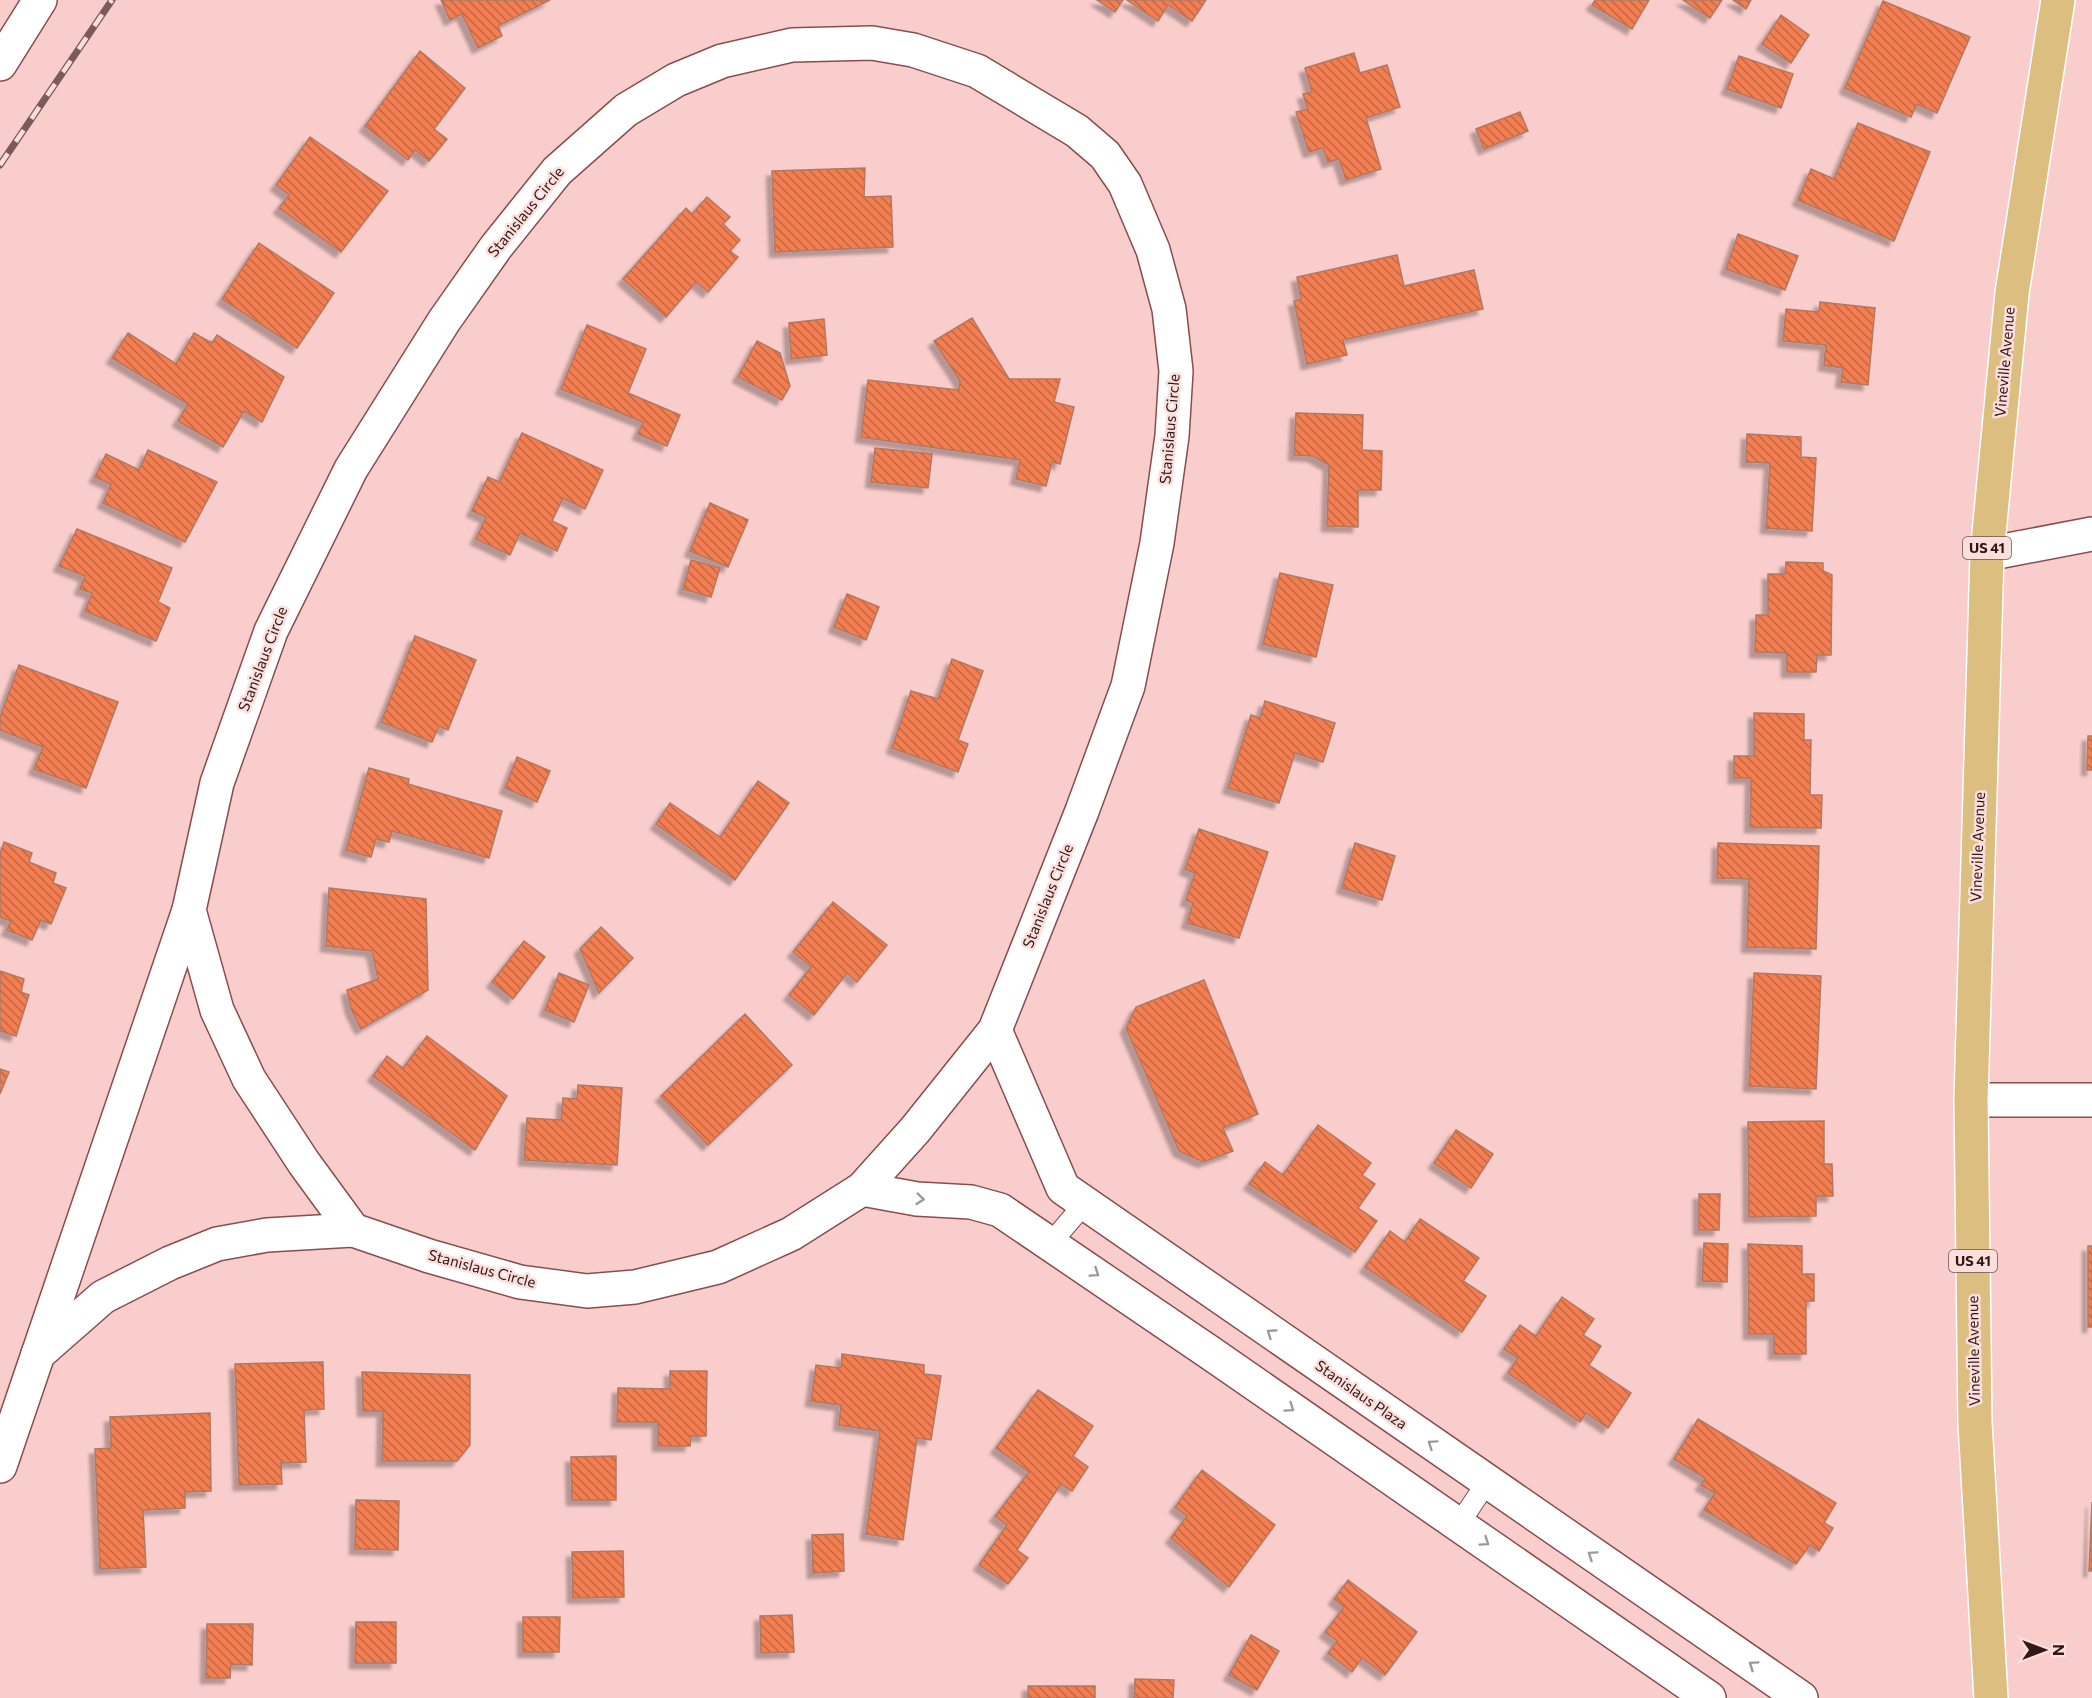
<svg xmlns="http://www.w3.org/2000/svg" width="2092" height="1698" font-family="Commissioner,sans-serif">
  <defs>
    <pattern id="building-back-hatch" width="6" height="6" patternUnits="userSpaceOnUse" patternTransform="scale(1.5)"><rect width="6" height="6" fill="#f37e51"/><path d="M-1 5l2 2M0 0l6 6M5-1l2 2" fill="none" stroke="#c56642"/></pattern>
    <filter id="shadow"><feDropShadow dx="-5.5" dy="5.5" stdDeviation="1.5" flood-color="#0004"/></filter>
  </defs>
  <rect width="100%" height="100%" fill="#f8cdcb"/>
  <g fill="url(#building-back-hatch)" stroke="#b37862" stroke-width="1.5" filter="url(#shadow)">
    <polygon points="441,0 550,0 498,26 502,36 478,48 462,14 450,20"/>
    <polygon points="1097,0 1123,0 1115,12"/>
    <polygon points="1127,0 1206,0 1192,21 1168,5 1158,21"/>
    <polygon points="1595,0 1649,0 1632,29 1592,5"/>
    <polygon points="1683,0 1722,0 1710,18"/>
    <polygon points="1733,0 1751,0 1746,9"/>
    <polygon points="1883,1 1970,37 1937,113 1917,104 1911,117 1845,88"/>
    <polygon points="1781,15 1809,35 1791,63 1762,44"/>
    <polygon points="420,51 465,88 434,129 447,139 429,161 415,150 408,160 365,126"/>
    <polygon points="1354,53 1360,73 1387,65 1400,107 1366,118 1381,169 1346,180 1339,159 1328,162 1323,148 1309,152 1296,112 1308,109 1303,94 1312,92 1305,68"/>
    <polygon points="1739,56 1793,74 1781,108 1727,89"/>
    <polygon points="1520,112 1528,131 1484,149 1476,129"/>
    <polygon points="1858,123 1930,152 1894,241 1798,200 1811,169 1834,179"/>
    <polygon points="310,137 388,191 341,252 279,208 289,195 276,185"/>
    <polygon points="865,168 864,197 891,196 893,247 775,252 772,171"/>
    <polygon points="707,197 730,217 723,224 740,240 730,251 738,257 708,292 696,282 666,317 623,279 686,208 692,214"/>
    <polygon points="1738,234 1798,256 1785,290 1726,269"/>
    <polygon points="259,243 334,293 297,348 222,299"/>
    <polygon points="1397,255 1404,286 1474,270 1483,309 1343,340 1347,355 1307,364 1294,301 1301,299 1297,277"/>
    <polygon points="1820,302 1875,308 1868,385 1841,382 1843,368 1824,365 1826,345 1783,341 1786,309 1819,312"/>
    <polygon points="972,318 1009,379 1060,379 1054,402 1074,407 1060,464 1052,462 1046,486 1016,479 1020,460 861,437 868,380 959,390 960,381 934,341"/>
    <polygon points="824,319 827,355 791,359 789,323"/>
    <polygon points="587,325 646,349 628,393 680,415 667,446 638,434 643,422 561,389"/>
    <polygon points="128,333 176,364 194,333 212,343 217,335 284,377 262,422 244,411 223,447 178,421 188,404 112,358"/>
    <polygon points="757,341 780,353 790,386 782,400 738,377"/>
    <polygon points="1296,413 1363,415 1362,450 1382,451 1381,490 1358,490 1358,527 1327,526 1329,465 1313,456 1294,455"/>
    <polygon points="522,433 603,470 585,509 563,498 552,521 567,528 557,551 520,533 510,555 476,539 486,517 472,511 488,477 499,482"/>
    <polygon points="1747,434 1801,437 1801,457 1816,458 1812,531 1766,528 1770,463 1746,462"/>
    <polygon points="875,448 932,454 928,488 871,482"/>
    <polygon points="148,450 217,482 185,542 103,503 111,484 95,477 106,454 139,470"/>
    <polygon points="710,503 748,520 728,567 690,551"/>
    <polygon points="77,529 172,568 158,602 170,608 156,641 85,611 92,593 80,589 85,576 59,566"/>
    <polygon points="691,560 720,568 711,597 683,589"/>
    <polygon points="1786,562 1823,563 1823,571 1832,575 1831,655 1817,655 1816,672 1787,672 1787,653 1755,652 1756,615 1768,615 1768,574 1785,574"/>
    <polygon points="1280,573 1333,585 1316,657 1263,644"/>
    <polygon points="847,594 879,607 866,640 834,627"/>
    <polygon points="415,636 476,660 448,730 439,726 432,742 381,722"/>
    <polygon points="952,659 983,671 958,740 968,744 958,772 892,748 911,691 938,699"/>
    <polygon points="19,665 118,702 86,788 34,769 43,747 0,730 0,717"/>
    <polygon points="1265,701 1335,723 1323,762 1295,753 1279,803 1228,788 1251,715 1260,718"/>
    <polygon points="1754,713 1804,714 1804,740 1811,740 1810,795 1822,795 1821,828 1750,827 1751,778 1734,778 1734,756 1754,756"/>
    <polygon points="2088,736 2092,736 2092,770 2087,770"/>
    <polygon points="517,757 550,771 537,802 505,788"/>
    <polygon points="369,768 409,779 408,784 502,811 489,858 392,831 389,842 376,839 371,857 346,850"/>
    <polygon points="758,781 789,803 735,880 656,824 670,803 720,837"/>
    <polygon points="1199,829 1268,852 1239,938 1187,923 1193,903 1186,900 1195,873 1185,869"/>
    <polygon points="4,842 32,853 29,862 56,873 53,883 66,888 51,924 41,920 32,940 7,930 11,921 0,917 0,854"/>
    <polygon points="1355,843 1395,856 1382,900 1342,888"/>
    <polygon points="1718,843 1819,846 1816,949 1747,947 1749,879 1717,878"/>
    <polygon points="329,888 426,899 428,990 361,1029 351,1009 347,990 378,979 372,951 326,946"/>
    <polygon points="833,902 887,945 857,982 847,973 814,1015 789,995 811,967 793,952"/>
    <polygon points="601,927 633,958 599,993 580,949"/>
    <polygon points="524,941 545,957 513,999 492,982"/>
    <polygon points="0,971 24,979 21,992 29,995 16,1036 0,1031"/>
    <polygon points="559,973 589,985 574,1022 545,1010"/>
    <polygon points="1754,973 1821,976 1816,1089 1749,1086"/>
    <polygon points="1204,980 1258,1114 1223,1128 1233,1151 1203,1162 1179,1151 1126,1028 1136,1007"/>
    <polygon points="745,1014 792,1065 708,1145 661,1096"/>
    <polygon points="427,1036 507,1096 475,1150 373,1076 387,1056 403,1068"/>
    <polygon points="0,1069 9,1072 0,1094"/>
    <polygon points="578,1085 622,1088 617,1165 524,1160 527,1118 561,1120 563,1098 577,1099"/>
    <polygon points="1824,1121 1824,1164 1832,1164 1833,1196 1816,1196 1816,1216 1749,1217 1748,1122"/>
    <polygon points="1318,1125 1371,1163 1362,1175 1375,1184 1358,1208 1377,1221 1355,1252 1249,1184 1265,1162 1283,1175"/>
    <polygon points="1456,1130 1493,1154 1471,1188 1434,1163"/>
    <polygon points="1699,1194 1720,1194 1719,1230 1699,1230"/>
    <polygon points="1420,1219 1479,1258 1463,1281 1486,1296 1462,1332 1365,1267 1390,1231 1405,1242"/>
    <polygon points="1704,1243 1728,1244 1727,1282 1702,1281"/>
    <polygon points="1748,1244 1802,1246 1802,1274 1814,1274 1814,1301 1806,1301 1806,1354 1774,1354 1774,1334 1749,1334"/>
    <rect x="2088" y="1246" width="4" height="81"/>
    <polygon points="1562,1297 1594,1319 1583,1335 1601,1346 1589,1365 1631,1393 1608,1428 1586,1413 1580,1422 1508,1373 1518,1358 1504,1349 1520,1325 1536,1336"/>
    <polygon points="842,1354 924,1365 924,1374 941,1376 931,1440 917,1438 903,1540 866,1534 880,1431 839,1425 841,1405 811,1401 816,1365 841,1368"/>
    <polygon points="323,1362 324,1409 304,1410 306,1462 281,1463 282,1484 239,1485 235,1364"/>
    <polygon points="670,1371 707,1371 706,1436 691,1436 690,1446 658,1446 658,1422 617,1422 618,1388 670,1389"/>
    <polygon points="362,1372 470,1375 470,1445 457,1461 382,1461 383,1411 363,1411"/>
    <polygon points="1038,1390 1093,1426 1073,1456 1088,1467 1072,1491 1061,1484 1017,1550 1028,1558 1008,1584 979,1565 1007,1525 995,1516 1029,1472 996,1448"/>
    <polygon points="210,1413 211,1491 185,1492 185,1508 143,1510 146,1567 100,1569 95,1449 111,1448 110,1417"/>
    <polygon points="1698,1419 1836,1503 1824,1523 1833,1528 1819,1551 1810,1545 1796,1564 1704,1510 1715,1493 1701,1485 1705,1478 1674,1459"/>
    <polygon points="616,1456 616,1500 572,1500 571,1457"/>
    <polygon points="1202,1470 1275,1525 1229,1587 1171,1538 1187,1516 1175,1507"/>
    <polygon points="356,1500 399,1501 398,1550 355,1549"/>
    <polygon points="2092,1502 2092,1571 2089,1571"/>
    <polygon points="843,1534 844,1571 813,1573 812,1535"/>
    <polygon points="623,1551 624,1597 573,1598 572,1552"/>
    <polygon points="1348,1580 1417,1632 1385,1675 1362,1658 1352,1672 1328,1653 1337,1641 1325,1632 1344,1607 1334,1599"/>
    <polygon points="792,1615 794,1652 761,1653 760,1616"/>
    <polygon points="523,1617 560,1617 559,1652 523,1652"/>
    <polygon points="356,1622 396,1622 396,1663 355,1663"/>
    <polygon points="207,1624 253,1624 252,1665 231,1664 230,1678 206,1678"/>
    <polygon points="1251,1635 1279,1651 1257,1690 1229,1675"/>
    <polygon points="1135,1679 1174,1680 1173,1698 1134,1698"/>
    <rect x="1028" y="1686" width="67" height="12"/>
  </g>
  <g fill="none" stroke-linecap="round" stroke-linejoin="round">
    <defs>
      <g id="lane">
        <polyline points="1050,1244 1085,1203"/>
        <polyline points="1459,1524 1487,1482"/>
      </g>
      <g id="street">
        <polygon points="872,43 913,50 977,71 1077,131 1105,155 1125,184 1153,250 1169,309 1176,371 1172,436 1157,543 1128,686 1082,811 995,1030 915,1130 862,1189 791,1234 718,1267 635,1287 587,1291 520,1282 429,1256 353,1230 304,1163 249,1079 217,1010 189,910 217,783 271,631 351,469 444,321 496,247 557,171 626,110 676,80 722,61 792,45"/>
        <polyline points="0,64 40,0"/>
        <polyline points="1987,554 2092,534"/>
        <polyline points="995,1030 1063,1188 1801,1698"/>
        <polyline points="1971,1100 2092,1100"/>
        <polyline points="862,1189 917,1199 971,1202 1000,1210 1209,1352 1709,1698"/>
        <polyline points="38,1354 103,1297 170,1263 217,1244 267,1235 353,1230"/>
        <polyline points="0,1466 189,910"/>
      </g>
      <polyline id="primary" points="1991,1698 1975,1423 1971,1100 1987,554 2012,293 2058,0"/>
    </defs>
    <use href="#lane" stroke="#894d4c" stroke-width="22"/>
    <use href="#street" stroke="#894d4c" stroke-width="36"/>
    <use href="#primary" stroke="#fff" stroke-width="36"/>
    <use href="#lane" stroke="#fff" stroke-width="20"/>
    <use href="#street" stroke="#fff" stroke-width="33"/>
    <use href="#primary" stroke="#dcbe80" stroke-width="33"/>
    <defs>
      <polyline id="rail" points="0,165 112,0"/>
    </defs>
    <use href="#rail" stroke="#7b5b5a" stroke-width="7"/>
    <use href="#rail" stroke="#fcdfdd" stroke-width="4.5" stroke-dasharray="14" stroke-linecap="butt"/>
  </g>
  <defs><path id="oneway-chevron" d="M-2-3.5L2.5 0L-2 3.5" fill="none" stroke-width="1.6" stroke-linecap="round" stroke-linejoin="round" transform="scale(1.5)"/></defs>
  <g stroke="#a29797">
    <use href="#oneway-chevron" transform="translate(920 1199) rotate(6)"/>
    <use href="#oneway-chevron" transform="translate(1095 1273) rotate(34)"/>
    <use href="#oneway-chevron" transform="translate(1271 1333) rotate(-145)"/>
    <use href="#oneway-chevron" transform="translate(1290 1408) rotate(35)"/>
    <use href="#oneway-chevron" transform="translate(1432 1444) rotate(-145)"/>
    <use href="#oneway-chevron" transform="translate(1485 1542) rotate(35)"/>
    <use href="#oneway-chevron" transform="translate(1592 1555) rotate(-146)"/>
    <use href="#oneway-chevron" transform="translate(1753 1665) rotate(-146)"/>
  </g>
  <g text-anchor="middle" stroke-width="5" stroke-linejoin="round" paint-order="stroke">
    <g fill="#fcdfdd" stroke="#6e5452" stroke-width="1.5">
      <rect x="1963" y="537" width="48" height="22" rx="4.5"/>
      <rect x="1949" y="1250" width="48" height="22" rx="4.5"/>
    </g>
    <g font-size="14" font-weight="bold" fill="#311817">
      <text x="1987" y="553">US 41</text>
      <text x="1973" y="1266">US 41</text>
    </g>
    <g font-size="15" fill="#311817" stroke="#fcdfdd">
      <text transform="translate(526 212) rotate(-51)" y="5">Stanislaus Circle</text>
      <text transform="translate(2005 362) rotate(-85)" y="5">Vineville Avenue</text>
      <text transform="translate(1170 429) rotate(-85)" y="5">Stanislaus Circle</text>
      <text transform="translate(263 659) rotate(-69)" y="5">Stanislaus Circle</text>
      <text transform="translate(1978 847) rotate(-88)" y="5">Vineville Avenue</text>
      <text transform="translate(1048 896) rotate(-68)" y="5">Stanislaus Circle</text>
      <text transform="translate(482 1269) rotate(15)" y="5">Stanislaus Circle</text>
      <text transform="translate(1974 1351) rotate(-91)" y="5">Vineville Avenue</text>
      <text transform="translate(1361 1395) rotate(35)" y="5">Stanislaus Plaza</text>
    </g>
  </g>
  <g transform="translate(2044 1650) rotate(90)" stroke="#fcdfdd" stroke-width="4.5" paint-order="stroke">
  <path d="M0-4.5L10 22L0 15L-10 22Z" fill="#311817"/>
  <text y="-9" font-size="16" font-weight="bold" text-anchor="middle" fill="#311817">N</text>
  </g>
</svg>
